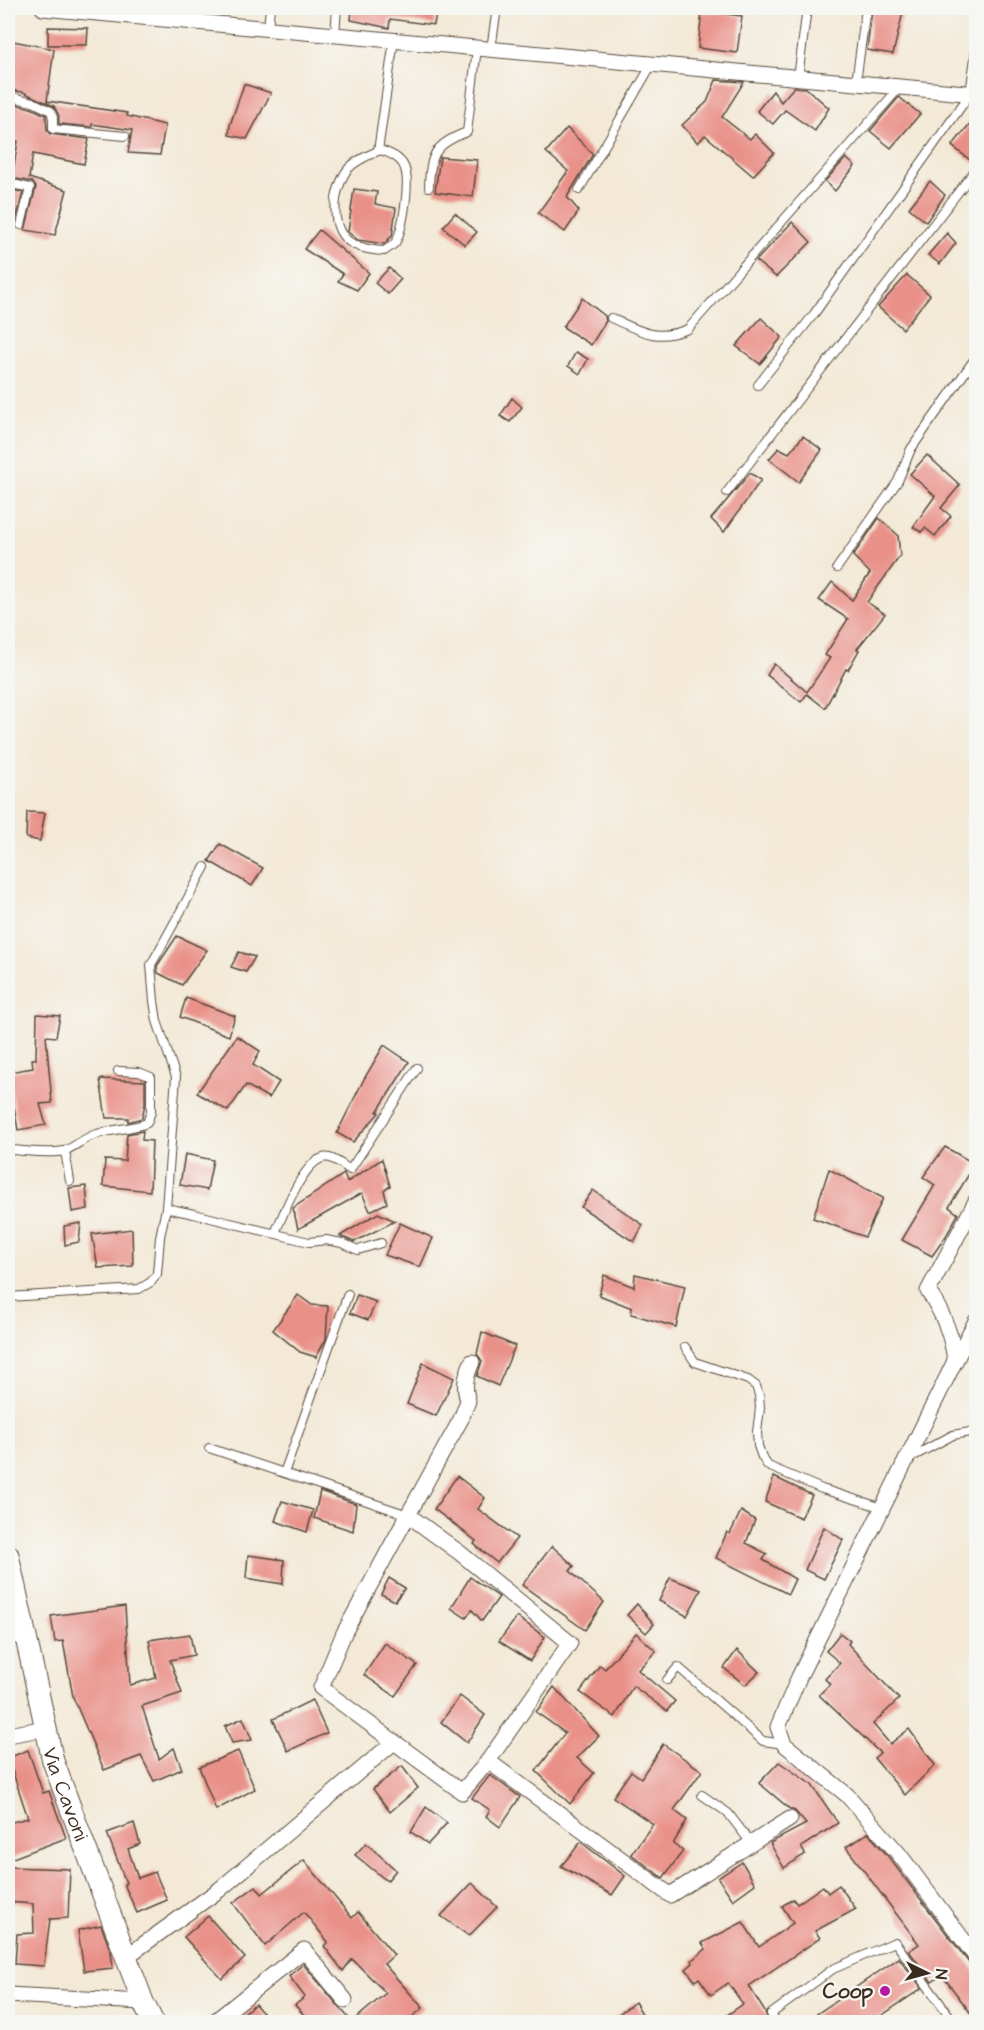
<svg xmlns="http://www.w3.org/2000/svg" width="984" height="2030" font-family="'Architects Daughter',sans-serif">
  <rect width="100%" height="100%" fill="#f6f6f2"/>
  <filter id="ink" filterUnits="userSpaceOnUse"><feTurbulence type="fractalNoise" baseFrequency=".0167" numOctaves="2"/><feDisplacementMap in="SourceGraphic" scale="12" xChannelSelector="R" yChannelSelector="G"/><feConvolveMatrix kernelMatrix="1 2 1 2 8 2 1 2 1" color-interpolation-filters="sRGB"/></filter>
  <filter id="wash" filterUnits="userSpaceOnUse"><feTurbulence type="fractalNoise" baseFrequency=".008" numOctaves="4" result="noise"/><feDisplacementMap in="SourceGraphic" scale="24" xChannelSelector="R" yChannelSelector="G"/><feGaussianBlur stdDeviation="1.35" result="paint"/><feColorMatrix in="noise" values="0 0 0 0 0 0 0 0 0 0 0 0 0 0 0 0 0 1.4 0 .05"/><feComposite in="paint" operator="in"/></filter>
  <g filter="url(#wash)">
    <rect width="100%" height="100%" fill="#f3e9d6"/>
    <g id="blocks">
      <g fill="#e99189">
        <polygon points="352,8 437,8 434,25 390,19 389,28 351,20"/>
        <polygon points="872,10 903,12 893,54 867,50"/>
        <polygon points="702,11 742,16 737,53 698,48"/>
        <polygon points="48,27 88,28 87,45 48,45"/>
        <polygon points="8,40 54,49 47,101 127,113 127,116 165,125 160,155 128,153 132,130 92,124 92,127 59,124 59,116 54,106 23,92 8,90"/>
        <polygon points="716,80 744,82 722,117 750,139 755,134 774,153 753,176 705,135 698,143 682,125 707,102"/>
        <polygon points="244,84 271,93 247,139 229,135 230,125"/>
        <polygon points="794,87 806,88 829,108 815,131 785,110 773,124 757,111 773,91 781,102"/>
        <polygon points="899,97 920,114 891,148 870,131"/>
        <polygon points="15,104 31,108 46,115 47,130 50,134 89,139 84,164 33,154 29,178 67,190 55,235 25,230 36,187 32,182 12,178 18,141 8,138 8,115"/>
        <polygon points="976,116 976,163 974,163 952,146"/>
        <polygon points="567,128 593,154 567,197 579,211 565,232 538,213 568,171 546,152"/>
        <polygon points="440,157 477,160 473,197 435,192"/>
        <polygon points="846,158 855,166 835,191 825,181"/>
        <polygon points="930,181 945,195 926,222 909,208"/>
        <polygon points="354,189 377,192 375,204 396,208 392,236 384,244 358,240 348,232"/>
        <polygon points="8,190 23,192 15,224 16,228 8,226"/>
        <polygon points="455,213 477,232 465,245 443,227"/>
        <polygon points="792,222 811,242 776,277 756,261"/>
        <polygon points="319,230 369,273 357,290 338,281 343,274 304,249"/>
        <polygon points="947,233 956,243 940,264 928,255"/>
        <polygon points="389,268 401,279 388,294 375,283"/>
        <polygon points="907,275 930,295 903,329 878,307"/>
        <polygon points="582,298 605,316 606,321 591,345 563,327"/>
        <polygon points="761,318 782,337 760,364 736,346"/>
        <polygon points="576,352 588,359 580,374 568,366"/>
        <polygon points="512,398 522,407 510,422 500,416"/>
        <polygon points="803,436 822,450 799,482 769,459 779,448 789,453"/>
        <polygon points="927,455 960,485 941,508 951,516 935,536 925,528 921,532 913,527 935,496 910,474"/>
        <polygon points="750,473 761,480 724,532 711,519"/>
        <polygon points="879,518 898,535 900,556 867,602 885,614 857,649 859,650 848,670 846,669 825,708 807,694 801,702 767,675 774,664 807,692 830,658 825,655 848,619 819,600 832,582 852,600 870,573 853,556"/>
        <polygon points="27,812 45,813 40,841 26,838"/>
        <polygon points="220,844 263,868 252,886 209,861"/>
        <polygon points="177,936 207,950 182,985 158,973 157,966"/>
        <polygon points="239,952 255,957 246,972 231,967"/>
        <polygon points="186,998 235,1016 229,1036 180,1017"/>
        <polygon points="37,1014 60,1016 56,1037 46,1036 52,1103 40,1104 46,1125 18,1130 8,1072 33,1068 32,1059 36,1059"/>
        <polygon points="237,1036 260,1051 253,1065 279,1082 269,1098 246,1085 228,1111 197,1093"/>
        <polygon points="384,1045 409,1062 377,1112 379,1113 353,1142 337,1133 364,1079"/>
        <polygon points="100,1079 145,1081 145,1104 142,1118 128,1122 128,1118 106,1118"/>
        <polygon points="143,1131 142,1140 152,1141 150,1191 103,1186 105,1160 125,1161 127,1134"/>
        <polygon points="945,1147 975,1164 949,1207 958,1214 946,1236 932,1256 902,1240 935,1185 923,1177"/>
        <polygon points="185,1154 213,1160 207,1190 180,1185"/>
        <polygon points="382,1159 390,1186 384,1190 387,1203 370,1211 362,1193 298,1229 293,1208 344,1174 347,1182"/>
        <polygon points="829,1169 883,1198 865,1237 813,1218"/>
        <polygon points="86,1186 88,1209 72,1212 69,1188"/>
        <polygon points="593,1190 643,1225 634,1242 581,1207"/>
        <polygon points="378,1213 395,1221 354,1242 340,1236"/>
        <polygon points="81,1223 79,1242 65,1245 64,1226"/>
        <polygon points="400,1223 433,1238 420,1267 385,1255"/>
        <polygon points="132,1229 133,1266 98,1268 92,1234"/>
        <polygon points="635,1274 685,1286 676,1327 631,1314 632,1308 599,1295 604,1275 634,1287"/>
        <polygon points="298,1295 312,1305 328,1306 326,1339 316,1357 300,1352 273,1330"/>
        <polygon points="357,1295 376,1302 368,1320 350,1313"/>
        <polygon points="482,1332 515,1346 498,1386 477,1376 482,1361 477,1354"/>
        <polygon points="423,1363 454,1378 436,1416 407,1404"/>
        <polygon points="457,1476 485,1498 478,1509 517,1538 497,1563 474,1544 476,1541 434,1509"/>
        <polygon points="774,1477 812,1495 801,1518 765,1502"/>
        <polygon points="320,1491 356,1504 353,1531 314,1518"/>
        <polygon points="282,1501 313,1510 307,1532 275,1521"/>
        <polygon points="741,1511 755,1520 746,1543 767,1554 763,1560 795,1579 788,1594 716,1558 727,1532 730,1534"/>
        <polygon points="824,1527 843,1540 824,1579 805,1570"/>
        <polygon points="552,1546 574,1566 570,1571 604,1602 585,1630 522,1585"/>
        <polygon points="248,1555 284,1560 283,1584 246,1578"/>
        <polygon points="470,1577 499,1597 482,1621 472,1610 466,1618 451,1608"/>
        <polygon points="389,1578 405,1588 395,1601 381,1594"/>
        <polygon points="670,1578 701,1590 687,1616 659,1601"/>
        <polygon points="637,1604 654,1624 646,1633 627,1615"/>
        <polygon points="125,1606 130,1685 156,1678 149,1640 190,1634 194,1655 170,1660 182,1693 142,1706 159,1759 174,1748 182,1769 154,1781 141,1756 104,1770 73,1697 63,1641 55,1642 51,1616"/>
        <polygon points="517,1617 545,1637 530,1661 499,1641"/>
        <polygon points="636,1633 656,1651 638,1670 675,1701 667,1711 633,1686 615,1717 580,1692 600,1665 605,1669"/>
        <polygon points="840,1633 850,1641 848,1644 899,1699 873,1724 890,1744 909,1729 935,1765 905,1795 874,1758 880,1753 819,1695 830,1684 825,1679 840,1663 826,1651"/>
        <polygon points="385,1643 417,1665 395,1696 364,1675"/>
        <polygon points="737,1650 759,1672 745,1685 724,1668"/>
        <polygon points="554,1687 599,1736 577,1758 594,1773 570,1804 536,1771 565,1733 536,1712"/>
        <polygon points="460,1696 485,1715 467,1743 441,1722"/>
        <polygon points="312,1700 327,1733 288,1751 273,1719"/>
        <polygon points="243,1718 252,1740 232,1743 225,1726"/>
        <polygon points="663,1744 702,1771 674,1810 687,1820 673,1844 683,1851 663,1878 631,1854 653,1824 613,1797 631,1771 641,1778"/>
        <polygon points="28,1750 43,1793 49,1791 66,1838 8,1860 8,1823 28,1818 8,1758"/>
        <polygon points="238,1751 255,1789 216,1810 199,1767"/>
        <polygon points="779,1762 812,1785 838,1823 801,1847 805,1854 784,1868 770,1843 806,1824 795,1811 790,1809 759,1783"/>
        <polygon points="402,1766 418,1788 390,1812 373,1789"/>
        <polygon points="490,1775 520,1797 500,1827 486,1816 490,1810 472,1798"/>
        <polygon points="426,1807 447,1823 428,1844 411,1832"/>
        <polygon points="134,1823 140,1844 128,1849 138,1878 155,1872 167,1900 137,1913 124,1884 126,1883 107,1833"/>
        <polygon points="868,1833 887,1855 976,1972 976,2020 942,1975 932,1982 909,1951 919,1944 846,1847"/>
        <polygon points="581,1842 625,1876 612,1895 561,1866"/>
        <polygon points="366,1843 396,1870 387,1881 355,1855"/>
        <polygon points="304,1860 352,1918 358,1912 394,1955 384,1964 423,2008 406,2022 310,2022 295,2005 305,1997 289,1976 303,1964 352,2022 386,1993 352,1959 343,1971 324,1946 328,1942 304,1912 265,1946 233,1903 256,1886 262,1894"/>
        <polygon points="742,1862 755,1884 733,1900 718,1878"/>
        <polygon points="8,1867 70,1869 68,1918 50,1919 44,1966 15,1964 17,1934 34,1933 33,1904 8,1902"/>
        <polygon points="472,1883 497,1907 469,1936 441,1916"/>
        <polygon points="839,1885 856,1909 815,1931 820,1938 749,1986 765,2012 769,2022 717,2022 743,2004 728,1983 711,1995 699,1978 695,1981 686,1969 693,1963 692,1960 706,1949 702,1943 743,1922 759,1947 793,1923 782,1906 793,1899 797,1904 823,1886 828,1893"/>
        <polygon points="208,1916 245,1958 222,1979 184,1937"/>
        <polygon points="101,1925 111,1952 113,1968 84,1971 78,1930"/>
        <polygon points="899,1958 922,1988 872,2022 805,2022"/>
        <polygon points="635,2002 647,2022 608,2022"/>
        <polygon points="255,2004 270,2022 233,2022"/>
      </g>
    </g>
  </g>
  <g filter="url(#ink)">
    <use href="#blocks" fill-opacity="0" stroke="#57473a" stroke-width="1.5"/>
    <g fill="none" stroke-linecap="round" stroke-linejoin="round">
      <defs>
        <g id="lane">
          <polyline points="268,28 270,8"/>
          <polyline points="335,35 337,8"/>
          <polyline points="491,49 497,8"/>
          <polyline points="798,78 807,8"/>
          <polyline points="856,83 866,8"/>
          <polyline points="8,96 33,102 51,111 53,118 53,129 125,136"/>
          <path d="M380,150C390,153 402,158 405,169C410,183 403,231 395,243C392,246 387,249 384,251C348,249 332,236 336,199C337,191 342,176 348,169C356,160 369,155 380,150Z"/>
          <polyline points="378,151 394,40"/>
          <polyline points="8,183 30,188 21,225"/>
          <path d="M429,187C430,154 435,144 467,132L477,48"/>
          <polyline points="579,190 652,64"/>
          <path d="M611,318C641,331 655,342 688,329L900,87"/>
          <polyline points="758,385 814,314 970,94 976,50"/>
          <polyline points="727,492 976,169"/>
          <polyline points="837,568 898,481 911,449 976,357"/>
          <polyline points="205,867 151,965 154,1001 157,1021 176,1077 166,1208 194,1214 309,1242 326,1240 342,1243 358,1250 381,1243"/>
          <path d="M8,1150C25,1150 46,1155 64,1151C73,1148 85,1137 97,1134C113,1129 131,1129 147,1123L151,1112V1077L139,1072L118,1071"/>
          <polyline points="65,1151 70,1181"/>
          <path d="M275,1233C283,1216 306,1151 330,1158C337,1160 344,1166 350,1170L417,1068"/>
          <polyline points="348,1294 284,1473 408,1515"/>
          <polyline points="8,1297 139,1289 151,1282 157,1274 160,1237 166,1208"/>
          <polyline points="685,1347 695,1362 748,1380 756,1386 759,1395 760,1408 757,1432 758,1446 762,1457 768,1466 822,1489 883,1508"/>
          <polyline points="209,1448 284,1473"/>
          <polyline points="910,1458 953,1435 976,1431"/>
          <polyline points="667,1680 678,1667 763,1741 784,1744"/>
          <polyline points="702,1795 728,1813 751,1843"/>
          <polyline points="776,2022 771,2014 833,1969 895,1942 954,2022"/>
        </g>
        <g id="street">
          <polyline points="43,8 976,94"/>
          <path d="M976,1201L928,1291C943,1313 952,1334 955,1361L799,1677L778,1727L784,1744L847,1795L899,1854L976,1957"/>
          <polyline points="955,1361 976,1321"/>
          <polygon points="408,1515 460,1553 570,1643 488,1761 462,1792 321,1688 344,1633"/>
          <path d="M408,1515L461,1419L468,1401C463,1386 466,1376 472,1362"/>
          <polyline points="8,1638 24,1632"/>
          <polyline points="8,1735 46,1728"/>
          <polyline points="488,1761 670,1895 790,1819"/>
          <polyline points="126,1957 219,1890 394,1742"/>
          <polyline points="8,1995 143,2002"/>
          <polyline points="214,2022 304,1950 345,2000"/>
        </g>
        <g id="secondary">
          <path id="s1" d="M8,1555L53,1761L143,2002L153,2022"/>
        </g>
      </defs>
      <use href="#lane" stroke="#57473a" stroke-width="10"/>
      <use href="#street" stroke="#57473a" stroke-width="17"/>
      <use href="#secondary" stroke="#57473a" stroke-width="23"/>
      <use href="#lane" stroke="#fff" stroke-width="8"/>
      <use href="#street" stroke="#fff" stroke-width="15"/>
      <use href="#secondary" stroke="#fff" stroke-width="21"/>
    </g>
  </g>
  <circle fill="#b5179e" stroke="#f6f6f2" stroke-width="2" cx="885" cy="1991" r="6"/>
  <g text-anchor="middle" stroke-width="4.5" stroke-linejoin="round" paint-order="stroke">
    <g font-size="21" fill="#3b2a1e" stroke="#f6f6f2">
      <text dy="7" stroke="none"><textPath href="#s1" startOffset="246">Via Cavoni</textPath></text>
    </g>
    <g font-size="21" font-weight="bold" fill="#3b2a1e" stroke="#f6f6f2" text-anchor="end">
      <text x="873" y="1998">Coop</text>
    </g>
  </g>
  <rect width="984" height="2030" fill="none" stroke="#f6f6f2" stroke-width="30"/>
  <g transform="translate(927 1973) rotate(95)" stroke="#f6f6f2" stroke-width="4.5" paint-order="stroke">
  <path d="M0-4.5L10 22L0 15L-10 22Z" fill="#3b2a1e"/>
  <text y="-9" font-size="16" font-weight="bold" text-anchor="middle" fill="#3b2a1e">N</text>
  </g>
</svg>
